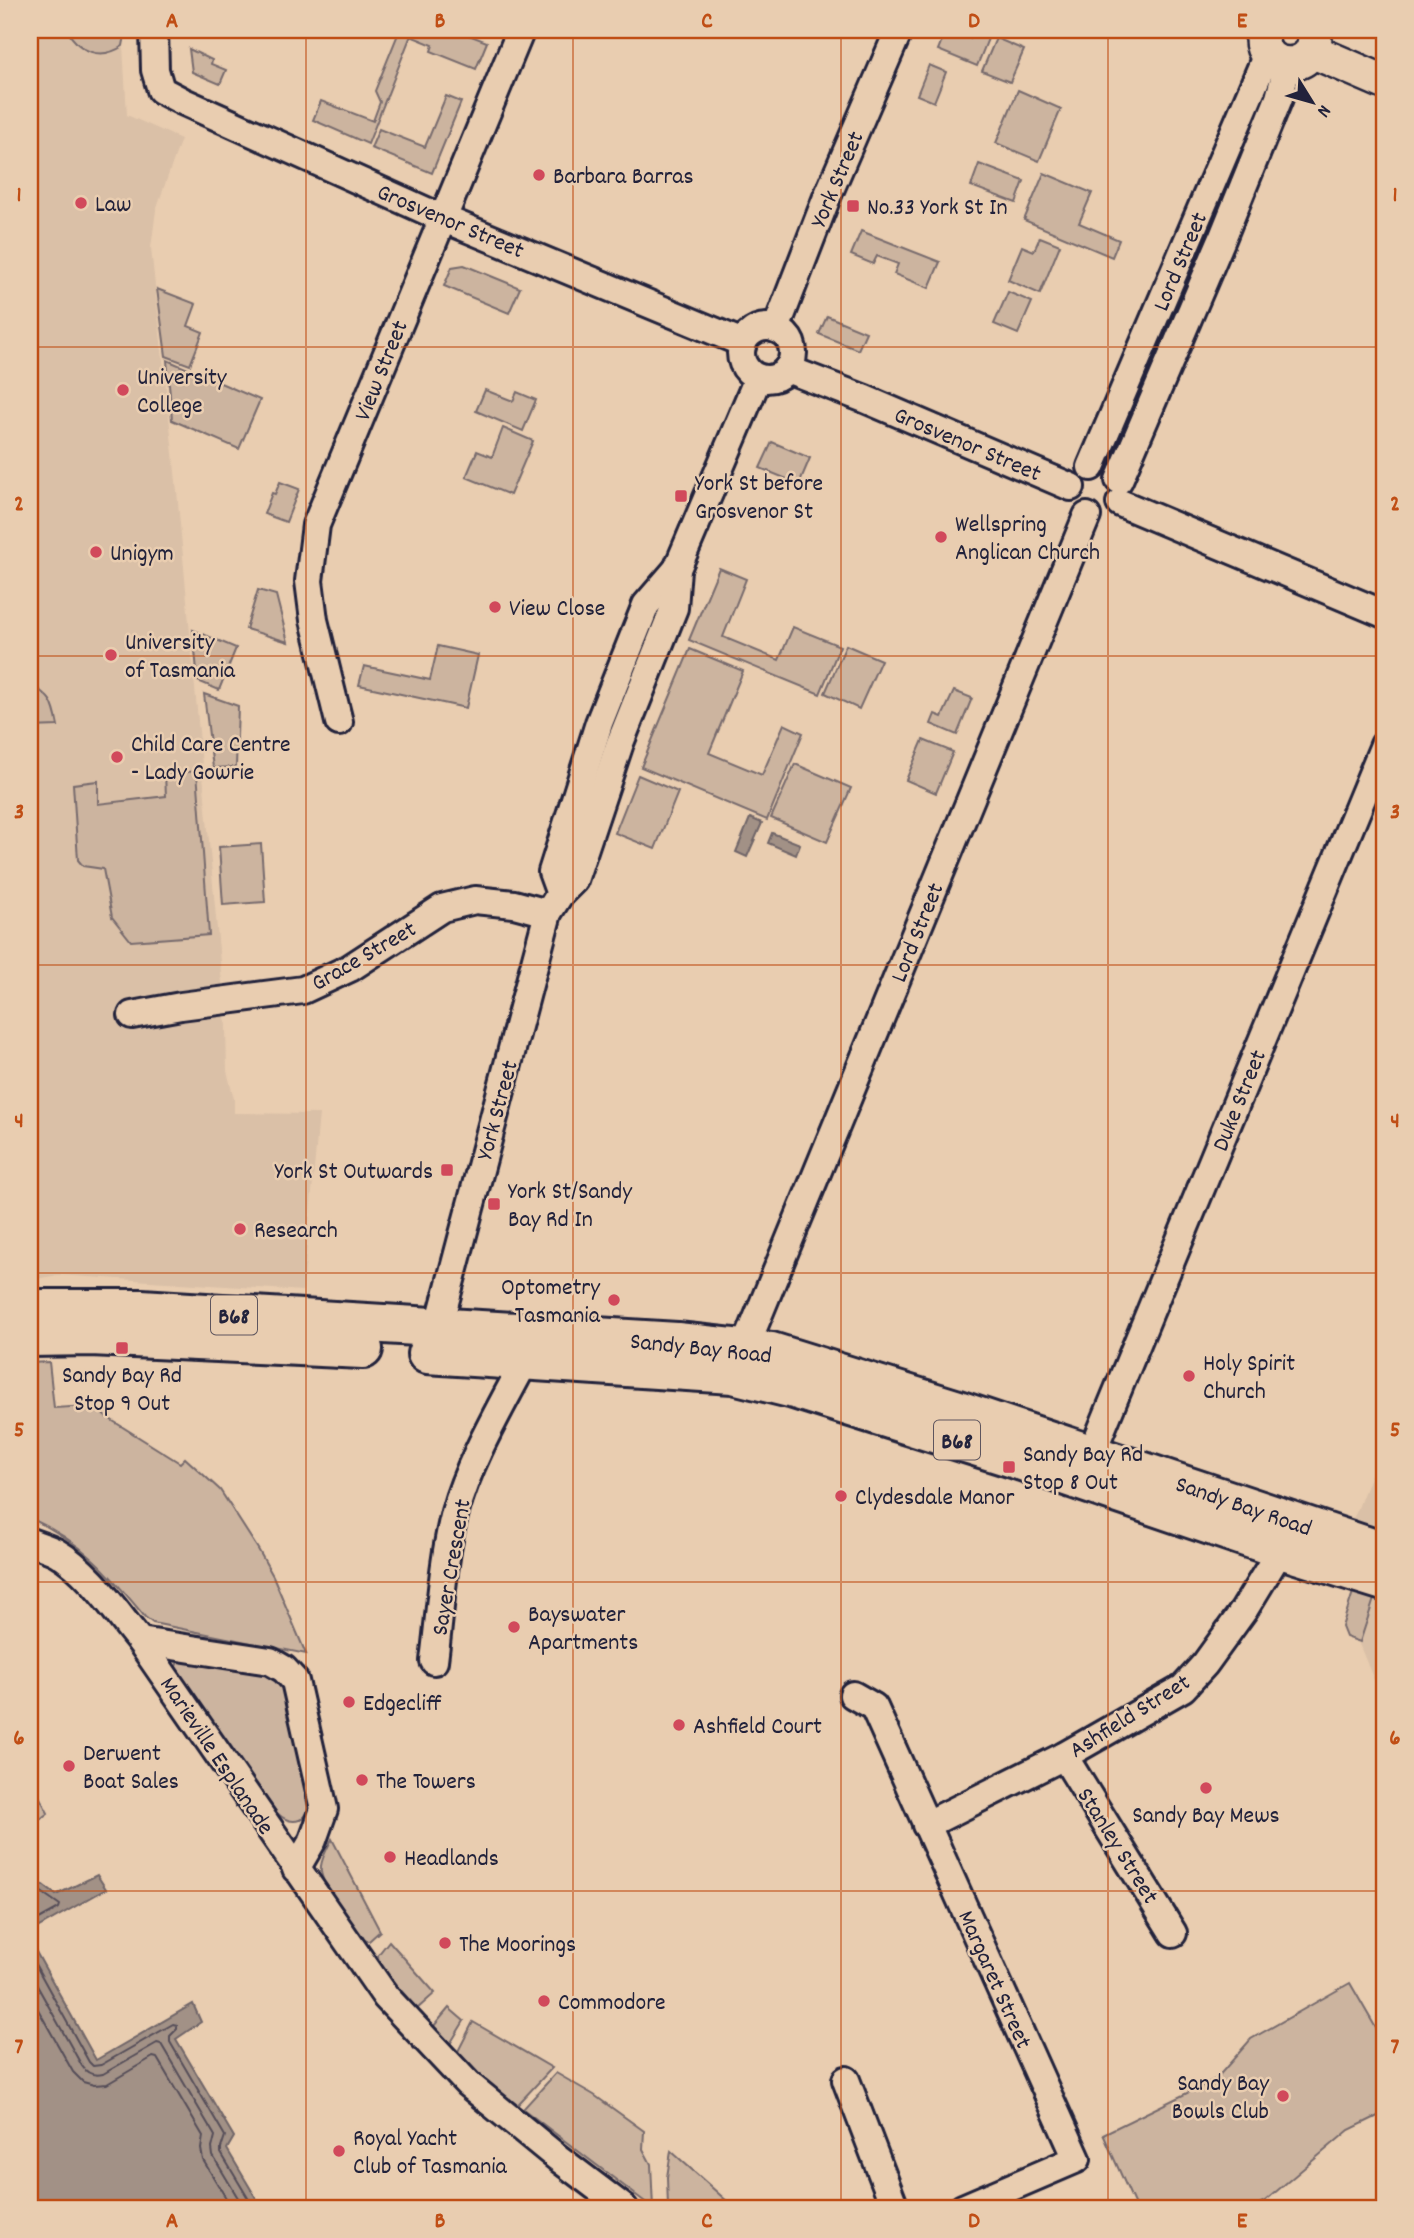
<svg xmlns="http://www.w3.org/2000/svg" width="1414" height="2238" font-family="Dekko,sans-serif">
  <rect width="100%" height="100%" fill="#e9cdb0"/>
  <filter id="ink" filterUnits="userSpaceOnUse"><feTurbulence type="fractalNoise" baseFrequency=".0143" numOctaves="2"/><feDisplacementMap in="SourceGraphic" scale="14" xChannelSelector="R" yChannelSelector="G"/><feConvolveMatrix kernelMatrix="1 2 1 2 8 2 1 2 1" color-interpolation-filters="sRGB"/></filter>
  <g filter="url(#ink)">
    <g fill="#dac0a7">
      <polygon points="30,30 126,30 123,46 127,115 181,139 156,210 151,248 177,491 226,1027 227,1071 234,1099 234,1113 319,1114 303,1291 58,1275 30,1280"/>
      <polygon points="1384,1441 1384,1704 1359,1644 1375,1596 1342,1538 1356,1513"/>
    </g>
    <g fill="#ccb49f" stroke="#776b6d" stroke-width="2">
      <path d="M67,30H126L123,46C100,61 79,52 67,30Z"/>
      <polygon points="388,30 413,30 368,144 313,120 321,101 373,121 380,102 375,91 398,34"/>
      <polygon points="416,30 456,30 487,42 476,69 431,51 433,45 413,37"/>
      <polygon points="946,30 970,38 974,30 989,36 977,66 938,50"/>
      <polygon points="996,38 1024,50 1010,82 982,71"/>
      <polygon points="189,49 212,60 211,64 226,70 220,84 192,72"/>
      <polygon points="929,65 946,72 934,102 917,95"/>
      <polygon points="1018,90 1061,109 1039,161 996,143"/>
      <polygon points="446,96 461,102 432,173 371,148 379,129 425,147"/>
      <polygon points="979,164 1024,181 1016,203 971,186"/>
      <polygon points="1044,173 1092,193 1079,223 1119,240 1112,257 1024,220"/>
      <polygon points="861,231 940,262 929,288 894,274 898,264 877,256 873,264 851,255"/>
      <polygon points="1040,237 1060,245 1040,294 1008,280 1022,246 1034,251"/>
      <polygon points="464,265 520,288 509,313 444,286 452,267"/>
      <polygon points="157,289 196,304 188,326 203,332 190,365 166,356"/>
      <polygon points="1008,292 1032,302 1018,334 994,324"/>
      <polygon points="827,316 866,332 858,350 819,334"/>
      <polygon points="167,360 260,400 239,449 172,420"/>
      <polygon points="485,390 513,401 517,392 536,400 523,431 476,411"/>
      <polygon points="503,428 533,441 510,495 466,477 477,451 492,457"/>
      <polygon points="772,442 810,458 799,484 760,468"/>
      <polygon points="280,482 299,489 286,522 264,514 272,493 275,494"/>
      <polygon points="719,568 746,579 723,637 779,660 793,627 840,646 820,694 689,640"/>
      <polygon points="258,590 276,595 288,642 246,629"/>
      <polygon points="193,630 236,648 219,690 198,681"/>
      <polygon points="846,645 881,660 859,709 825,693"/>
      <polygon points="438,646 478,655 466,708 359,685 364,666 430,680"/>
      <polygon points="690,649 743,671 709,753 762,775 784,724 803,733 767,820 641,767"/>
      <path d="M30,683C51,698 53,700 58,726L30,727Z"/>
      <polygon points="954,691 972,698 957,735 931,724 935,714 942,717"/>
      <polygon points="204,694 238,706 236,767 213,768"/>
      <polygon points="923,740 953,752 936,793 906,780"/>
      <polygon points="795,764 851,788 827,842 771,818"/>
      <polygon points="197,771 209,935 131,941 112,917 103,869 83,866 78,860 73,784 98,781 98,804 166,796 165,774"/>
      <polygon points="638,775 678,792 655,849 615,833"/>
      <polygon points="261,844 265,902 223,905 219,847"/>
      <path d="M49,1362L54,1408L89,1406L180,1463L185,1458L220,1490L258,1549L273,1576L306,1654L153,1623L145,1617C108,1572 84,1543 30,1518V1363Z"/>
      <polygon points="1353,1592 1374,1599 1360,1642 1346,1637 1342,1627"/>
      <path d="M179,1660L269,1674L283,1685L310,1798C311,1821 293,1828 277,1813L177,1673L176,1666Z"/>
      <polygon points="30,1779 48,1813 30,1827"/>
      <path d="M332,1839L380,1931L369,1941L361,1940C350,1926 318,1883 321,1866C322,1857 328,1847 332,1839Z"/>
      <polygon points="389,1941 435,1993 417,2009 379,1965 378,1955"/>
      <polygon points="1350,1983 1384,2042 1384,2113 1349,2130 1265,2201 1251,2208 1136,2208 1103,2134 1216,2079 1251,2039"/>
      <polygon points="449,2008 464,2021 450,2044 433,2027"/>
      <polygon points="473,2022 552,2068 507,2116 451,2065"/>
      <polygon points="556,2073 594,2095 644,2131 643,2149 651,2164 653,2208 523,2109"/>
      <polygon points="671,2151 729,2203 733,2208 668,2208 667,2177"/>
    </g>
    <g fill="#a29186" stroke="#6f6568" stroke-width="2">
      <polygon points="750,818 762,823 747,857 736,852"/>
      <polygon points="772,833 800,844 796,855 768,843"/>
      <polygon points="30,1875 56,1895 97,1875 106,1889 30,1932"/>
      <polygon points="30,1941 96,2060 193,2004 201,2022 176,2039 234,2137 227,2149 262,2208 30,2208"/>
    </g>
    <g fill="none" stroke-linecap="round" stroke-linejoin="round">
      <g stroke="#554e59" stroke-width="2">
        <polyline points="30,1884 60,1905 59,1908 30,1924"/>
        <polyline points="30,1955 89,2062 93,2066 101,2065 173,2024 177,2025 177,2029 170,2036 170,2042 225,2136 221,2148 221,2153 254,2208"/>
        <path d="M30,1973L82,2066C87,2074 94,2076 103,2074L157,2043L161,2044L215,2136L212,2148L213,2156L244,2208"/>
        <polyline points="30,1995 73,2072 83,2082 94,2085 107,2084 153,2057 157,2058 203,2136 201,2149 203,2160 232,2208"/>
      </g>
      <defs>
        <g id="minor">
          <polyline points="154,30 155,70 161,90 182,101 442,218 743,343"/>
          <circle cx="767" cy="353" r="26"/>
          <polyline points="776,329 827,197 899,30"/>
          <polyline points="787,369 865,399 1071,487"/>
          <polyline points="1091,467 1267,54"/>
          <polyline points="1119,480 1222,239 1279,98 1288,64"/>
          <polyline points="1120,503 1384,614"/>
          <polyline points="339,722 314,620 309,581 316,525 521,30"/>
          <polyline points="560,894 552,872 599,723 646,605 677,569 758,378"/>
          <polyline points="132,1015 181,1006 303,990 350,968 442,908 475,900 514,904 548,913"/>
          <polyline points="438,1329 548,913 560,894 574,880 620,743 674,608 677,569"/>
          <polyline points="745,1348 1087,516"/>
          <polyline points="1091,1455 1384,745"/>
          <path d="M30,1542C38,1545 48,1548 56,1552C89,1571 116,1612 140,1641L386,1997L468,2084L558,2158L624,2208"/>
          <polyline points="140,1641 270,1661 284,1669 295,1681 324,1809 313,1840 296,1869"/>
          <path d="M434,1661C440,1615 443,1557 455,1512C468,1463 501,1407 525,1361"/>
          <polyline points="853,1695 874,1707 1077,2159 963,2208"/>
          <polyline points="1064,1756 1173,1933"/>
          <polyline points="926,1825 1064,1756 1183,1688 1205,1664 1244,1610 1281,1549"/>
          <polyline points="846,2080 895,2208"/>
        </g>
        <g id="tertiary">
          <path d="M1263,30C1253,75 1323,75 1314,30"/>
          <polyline points="1312,51 1384,82"/>
        </g>
        <g id="primary">
          <polyline points="30,1309 141,1309 286,1318 677,1342 771,1352 958,1410 1384,1552"/>
          <polyline points="30,1337 91,1336 363,1349"/>
          <polyline points="427,1354 733,1374 794,1389 1013,1458 1281,1549 1384,1581"/>
        </g>
      </defs>
      <use href="#minor" stroke="#22223b" stroke-width="32"/>
      <use href="#tertiary" stroke="#22223b" stroke-width="38"/>
      <use href="#primary" stroke="#22223b" stroke-width="44"/>
      <use href="#minor" stroke="#e9cdb0" stroke-width="26"/>
      <use href="#tertiary" stroke="#e9cdb0" stroke-width="33"/>
      <use href="#primary" stroke="#e9cdb0" stroke-width="38"/>
    </g>
  </g>
  <path fill="none" stroke="#c04e15" stroke-width="2" stroke-opacity="0.55" d="M306,30V2208M573,30V2208M841,30V2208M1108,30V2208M30,347H1384M30,656H1384M30,965H1384M30,1273H1384M30,1582H1384M30,1891H1384"/>
  <g fill="#d1495b" stroke="#e9cdb0" stroke-width="2.5">
    <circle cx="539" cy="175" r="7"/>
    <circle cx="81" cy="203" r="7"/>
    <rect x="846" y="199" width="14" height="14" rx="3.5"/>
    <circle cx="123" cy="390" r="7"/>
    <rect x="674" y="489" width="14" height="14" rx="3.5"/>
    <circle cx="941" cy="537" r="7"/>
    <circle cx="96" cy="552" r="7"/>
    <circle cx="495" cy="607" r="7"/>
    <circle cx="111" cy="655" r="7"/>
    <circle cx="117" cy="757" r="7"/>
    <rect x="440" y="1163" width="14" height="14" rx="3.5"/>
    <rect x="487" y="1197" width="14" height="14" rx="3.5"/>
    <circle cx="240" cy="1229" r="7"/>
    <circle cx="614" cy="1300" r="7"/>
    <rect x="115" y="1341" width="14" height="14" rx="3.5"/>
    <circle cx="1189" cy="1376" r="7"/>
    <rect x="1002" y="1460" width="14" height="14" rx="3.5"/>
    <circle cx="841" cy="1496" r="7"/>
    <circle cx="514" cy="1627" r="7"/>
    <circle cx="349" cy="1702" r="7"/>
    <circle cx="679" cy="1725" r="7"/>
    <circle cx="69" cy="1766" r="7"/>
    <circle cx="362" cy="1780" r="7"/>
    <circle cx="1206" cy="1788" r="7"/>
    <circle cx="390" cy="1857" r="7"/>
    <circle cx="445" cy="1943" r="7"/>
    <circle cx="544" cy="2001" r="7"/>
    <circle cx="1283" cy="2096" r="7"/>
    <circle cx="339" cy="2151" r="7"/>
  </g>
  <g text-anchor="middle" stroke-width="5" stroke-linejoin="round" paint-order="stroke">
    <g fill="#e9cdb0" stroke="#5e555e" stroke-width="2">
      <rect x="211" y="1295.5" width="46" height="39" rx="5"/>
      <rect x="934" y="1420.5" width="46" height="39" rx="5"/>
    </g>
    <g font-size="23" font-weight="bold" fill="#22223b">
      <text x="234" y="1323">B68</text>
      <text x="957" y="1448">B68</text>
    </g>
    <g font-size="24" fill="#22223b" stroke="#e9cdb0" text-anchor="start">
      <text x="553" y="183">Barbara Barras</text>
      <text x="95" y="211">Law</text>
      <text x="867" y="214">No.33 York St In</text>
      <text x="137" y="384">University<tspan x="137" dy="28">College</tspan></text>
      <text x="695" y="490">York St before<tspan x="695" dy="28">Grosvenor St</tspan></text>
      <text x="955" y="531">Wellspring<tspan x="955" dy="28">Anglican Church</tspan></text>
      <text x="110" y="560">Unigym</text>
      <text x="509" y="615">View Close</text>
      <text x="125" y="649">University<tspan x="125" dy="28">of Tasmania</tspan></text>
      <text x="131" y="751">Child Care Centre<tspan x="131" dy="28">- Lady Gowrie</tspan></text>
      <text x="433" y="1178" text-anchor="end">York St Outwards</text>
      <text x="508" y="1198">York St/Sandy<tspan x="508" dy="28">Bay Rd In</tspan></text>
      <text x="254" y="1237">Research</text>
      <text x="600" y="1294" text-anchor="end">Optometry<tspan x="600" dy="28">Tasmania</tspan></text>
      <text x="1203" y="1370">Holy Spirit<tspan x="1203" dy="28">Church</tspan></text>
      <text x="122" y="1382" text-anchor="middle">Sandy Bay Rd<tspan x="122" dy="28">Stop 9 Out</tspan></text>
      <text x="1023" y="1461">Sandy Bay Rd<tspan x="1023" dy="28">Stop 8 Out</tspan></text>
      <text x="855" y="1504">Clydesdale Manor</text>
      <text x="528" y="1621">Bayswater<tspan x="528" dy="28">Apartments</tspan></text>
      <text x="363" y="1710">Edgecliff</text>
      <text x="693" y="1733">Ashfield Court</text>
      <text x="83" y="1760">Derwent<tspan x="83" dy="28">Boat Sales</tspan></text>
      <text x="376" y="1788">The Towers</text>
      <text x="1206" y="1822" text-anchor="middle">Sandy Bay Mews</text>
      <text x="404" y="1865">Headlands</text>
      <text x="459" y="1951">The Moorings</text>
      <text x="558" y="2009">Commodore</text>
      <text x="1269" y="2090" text-anchor="end">Sandy Bay<tspan x="1269" dy="28">Bowls Club</tspan></text>
      <text x="353" y="2145">Royal Yacht<tspan x="353" dy="28">Club of Tasmania</tspan></text>
    </g>
    <g font-size="24" fill="#22223b" stroke="#e9cdb0">
      <text transform="translate(836 179) rotate(-67)" y="8">York Street</text>
      <text transform="translate(451 220) rotate(23)" y="8">Grosvenor Street</text>
      <text transform="translate(1179 261) rotate(-67)" y="8">Lord Street</text>
      <text transform="translate(380 370) rotate(-68)" y="8">View Street</text>
      <text transform="translate(968 443) rotate(23)" y="8">Grosvenor Street</text>
      <text transform="translate(916 932) rotate(-68)" y="8">Lord Street</text>
      <text transform="translate(363 955) rotate(-30)" y="8">Grace Street</text>
      <text transform="translate(1238 1100) rotate(-68)" y="8">Duke Street</text>
      <text transform="translate(496 1110) rotate(-75)" y="8">York Street</text>
      <text transform="translate(701 1347) rotate(6)" y="8">Sandy Bay Road</text>
      <text transform="translate(1244 1505) rotate(19)" y="8">Sandy Bay Road</text>
      <text transform="translate(450 1567) rotate(-80)" y="8">Sayer Crescent</text>
      <text transform="translate(1129 1715) rotate(-32)" y="8">Ashfield Street</text>
      <text transform="translate(218 1755) rotate(56)" y="8">Marieville Esplanade</text>
      <text transform="translate(1119 1845) rotate(58)" y="8">Stanley Street</text>
      <text transform="translate(996 1979) rotate(66)" y="8">Margaret Street</text>
    </g>
  </g>
  <rect width="1414" height="2238" fill="none" stroke="#e9cdb0" stroke-width="77"/>
  <g transform="translate(1312 102) rotate(127)" stroke="#e9cdb0" stroke-width="5" paint-order="stroke">
  <path d="M0-5L12 26L0 18L-12 26Z" fill="#22223b"/>
  <text y="-10" font-size="19" font-weight="bold" text-anchor="middle" fill="#22223b">N</text>
  </g>
  <rect x="38" y="38" width="1338" height="2162" fill="none" stroke="#c04e15" stroke-width="2.5"/>
  <g font-size="23" text-anchor="middle" font-weight="bold" fill="#c04e15">
    <text x="172" y="27">A</text>
    <text x="440" y="27">B</text>
    <text x="707" y="27">C</text>
    <text x="974" y="27">D</text>
    <text x="1242" y="27">E</text>
    <text x="19" y="201">1</text>
    <text x="1395" y="201">1</text>
    <text x="19" y="510">2</text>
    <text x="1395" y="510">2</text>
    <text x="19" y="818">3</text>
    <text x="1395" y="818">3</text>
    <text x="19" y="1127">4</text>
    <text x="1395" y="1127">4</text>
    <text x="19" y="1436">5</text>
    <text x="1395" y="1436">5</text>
    <text x="19" y="1744">6</text>
    <text x="1395" y="1744">6</text>
    <text x="19" y="2053">7</text>
    <text x="1395" y="2053">7</text>
    <text x="172" y="2227">A</text>
    <text x="440" y="2227">B</text>
    <text x="707" y="2227">C</text>
    <text x="974" y="2227">D</text>
    <text x="1242" y="2227">E</text>
  </g>
</svg>
